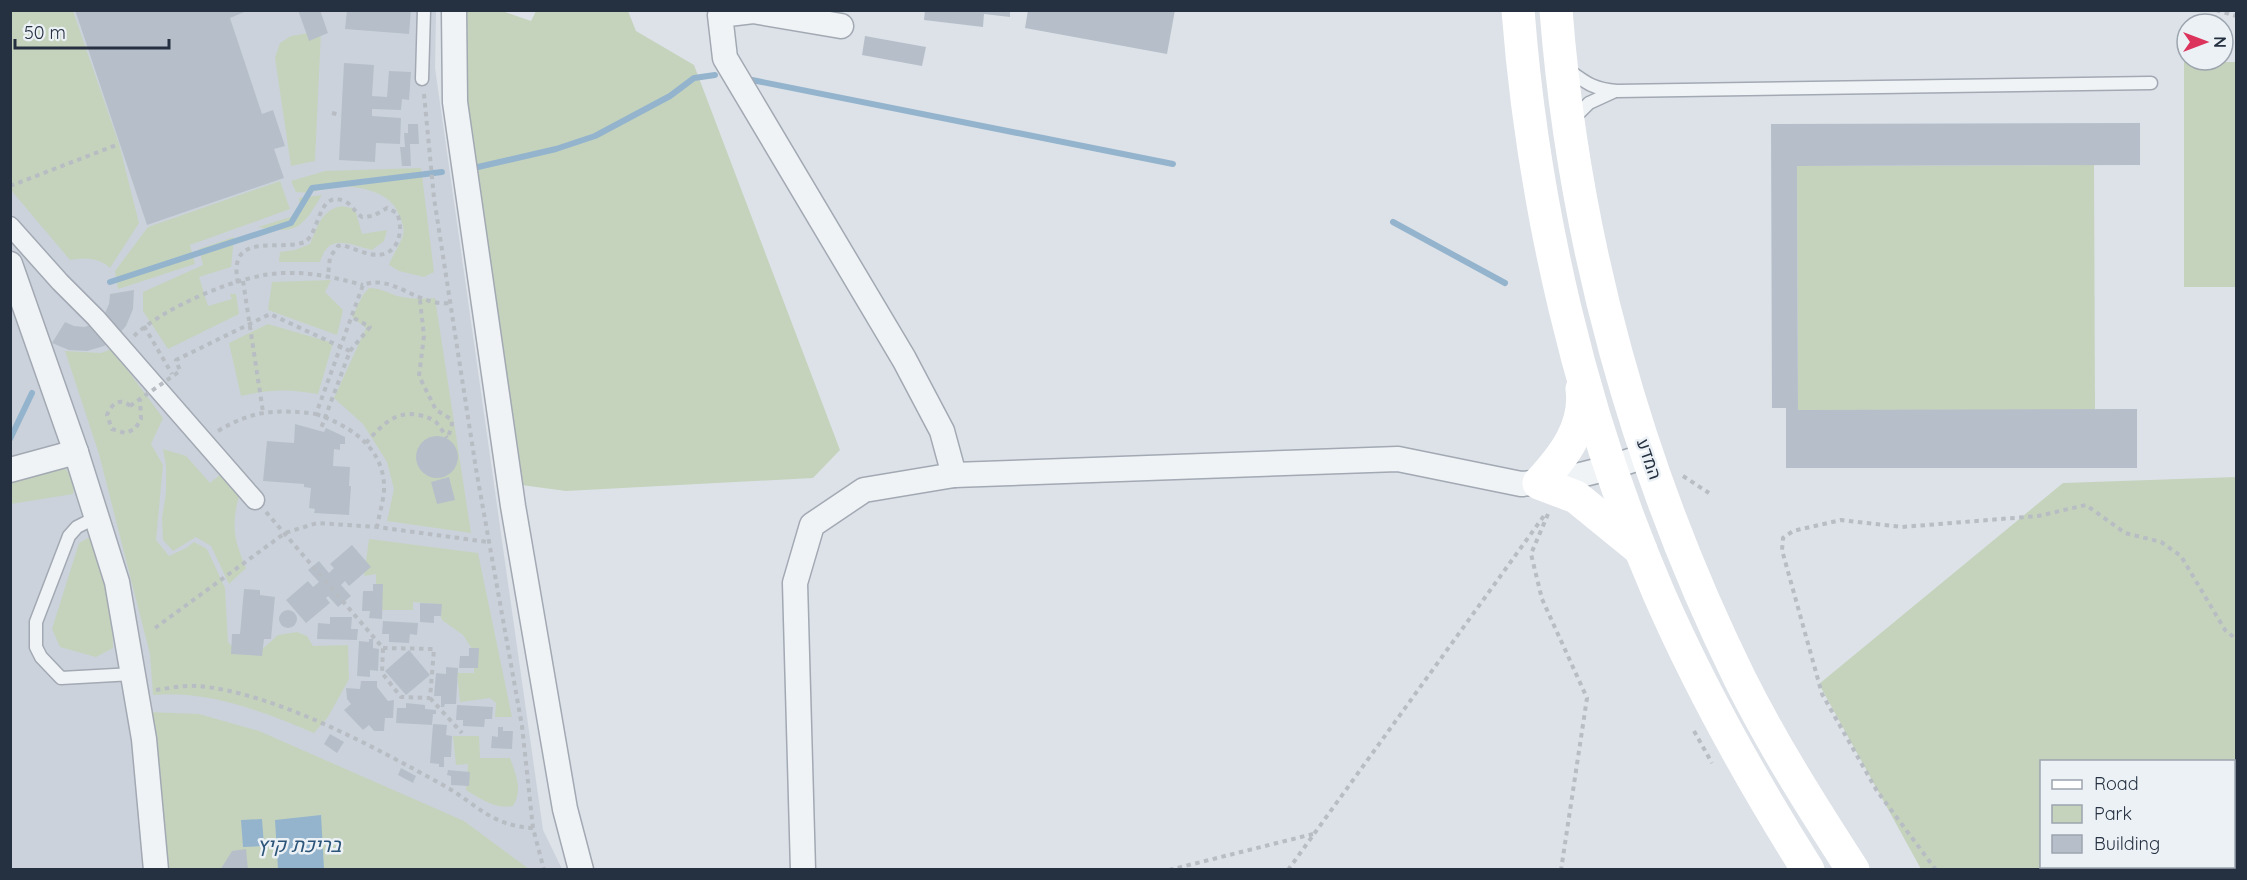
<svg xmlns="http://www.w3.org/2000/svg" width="2247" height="880" font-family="Quicksand,Heebo,sans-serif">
  <rect width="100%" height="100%" fill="#dde2e8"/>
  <polygon fill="#cbd2db" points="10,11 436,11 435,68 543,830 562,869 11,869"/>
  <g fill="#c5d3bd" fill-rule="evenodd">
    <path d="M10,11H73L119,144L139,223L110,268C99,257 84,258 70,260L11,190Z"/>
    <polygon points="467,11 502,11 531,21 536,11 628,11 636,31 694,65 840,450 813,478 566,491 514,484 463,105"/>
    <polygon points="321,31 315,161 291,166 275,58 280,43 291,36"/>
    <rect x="2184" y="62" width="52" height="225"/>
    <polygon points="2094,165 2095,410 1798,410 1797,166"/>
    <path d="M421,168L434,272L424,277L399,271L389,265C392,256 402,241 403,235C405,227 401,220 398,213C391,192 358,185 338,187C324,188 311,194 296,192L291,181L325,171Z"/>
    <polygon points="280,181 290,209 190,245 195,264 118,289 115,271 148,227"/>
    <path d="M322,195C302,227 299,235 258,227L300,214L299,198Z"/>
    <path d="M342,206L355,209L362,234L387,230L384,241L372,250C349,245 329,232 320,262H279L280,252L295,250L310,244C318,226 321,210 342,206Z"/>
    <polygon points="234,237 231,267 199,277 208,306 232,299 230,294 236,294 239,314 168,349 143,311 143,292 203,265 199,249"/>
    <polygon points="331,280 325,292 343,310 337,335 268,310 272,282"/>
    <path d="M369,288C380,288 386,292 397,296C410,299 422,299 435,298L471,533L387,521L394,489L387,462L363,424L334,398L366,328L352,317L363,295Z"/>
    <path d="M268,324L333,343L318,394C287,389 272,389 241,396L229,343Z"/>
    <path d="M112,349L163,418L151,444L163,465L156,540L169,556L186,548L194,542L207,549L225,588L228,642L239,654L259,652L278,635L297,632L307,636L313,646L348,645L349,679L328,717L314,733C263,712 210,690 153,695L150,654L99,454L65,351L101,353Z"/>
    <path d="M163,449L186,456L210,483L221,474L239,496C231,526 234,540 246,568L229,584L211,546L196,537L173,551L163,540L162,518L166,493V465Z"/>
    <polygon points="59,459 75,482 73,494 11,504 11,473"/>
    <path d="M2236,477V869H1921L1819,684L2063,483ZM2042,762H2234V866H2042Z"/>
    <polygon points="90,537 112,606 113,648 96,657 60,647 52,629 79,543"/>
    <polygon points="369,539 478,553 512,717 495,717 496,703 490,698 460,702 457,673 474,673 474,652 463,635 442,620 436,604 413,602 413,610 376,610 376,574 364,576"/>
    <polygon points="148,712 199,714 259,731 464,821 529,869 164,869"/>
    <path d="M453,736H479L480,758H510C516,775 523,790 513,806C495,809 482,800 466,790L468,764L456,765Z"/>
  </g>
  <g fill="#94b4cd">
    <polygon points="321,815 324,869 278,869 275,820"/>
    <polygon points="262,819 264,846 243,847 241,820"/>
  </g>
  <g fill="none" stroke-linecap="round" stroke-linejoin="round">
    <g stroke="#94b4cd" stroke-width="6">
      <polyline points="752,80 1173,164"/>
      <polyline points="478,167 556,149 595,136 670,96 694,78 715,75"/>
      <polyline points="1393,222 1505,283"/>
      <polyline points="110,282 291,223 312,188 442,172"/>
      <polyline points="10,439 32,393"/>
    </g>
  </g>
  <g fill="#b6bfc9">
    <polygon points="75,10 249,10 230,18 262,114 273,110 285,146 274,149 284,178 147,225"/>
    <polygon points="298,10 320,10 328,33 309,41"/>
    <polygon points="347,10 411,10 409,34 345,29"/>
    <polygon points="925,10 1010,10 1010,17 984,14 983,27 924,20"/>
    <polygon points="1028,10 1175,10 1167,54 1025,28"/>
    <polygon points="865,36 926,47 922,66 862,55"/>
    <polygon points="344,63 374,65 372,96 387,97 389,71 411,72 409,100 402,99 401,110 372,109 372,116 401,118 400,144 376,143 375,162 339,160"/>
    <polygon points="2140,123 2140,165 1797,166 1798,410 2137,409 2137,468 1786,468 1786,408 1772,408 1771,124"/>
    <polygon points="408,124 418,124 419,144 410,144 411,166 402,166 400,147 405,147 404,133 408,133"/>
    <polygon points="134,290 133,309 126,326 114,339 104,346 87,351 69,350 52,343 65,322 74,326 84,327 94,324 105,313 109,304 110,294"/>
    <polygon points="295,424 324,432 326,428 345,437 345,444 340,444 340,450 334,449 333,466 350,467 349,486 351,486 349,515 314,513 315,509 309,508 311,488 304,487 304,484 263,481 267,441 294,443"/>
    <circle cx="437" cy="457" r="21"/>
    <polygon points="449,477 455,500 437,504 431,482"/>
    <polygon points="352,545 371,567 349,586 345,581 341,585 351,596 338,607 328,596 326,598 330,603 306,623 286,600 308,581 313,587 319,582 308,570 319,561 329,573 334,568 330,564"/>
    <polygon points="373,584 383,584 382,619 369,618 370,611 362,611 363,591 373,591"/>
    <polygon points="244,589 260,590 260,595 275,597 271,639 264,639 262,656 231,654 232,634 240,634"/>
    <polygon points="420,603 442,604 441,616 434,616 434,623 420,622"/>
    <circle cx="288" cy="619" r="9"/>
    <polygon points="330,617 352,617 351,629 358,629 357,640 317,639 318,623 330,624"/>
    <polygon points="383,621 418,623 417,635 410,634 409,643 389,642 389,634 382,634"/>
    <polygon points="369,639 373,639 373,648 379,649 378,671 370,670 370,677 357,676 359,641 369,642"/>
    <polygon points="469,648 479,648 478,668 459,668 460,656 469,656"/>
    <polygon points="409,650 430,675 406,695 385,671"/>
    <polygon points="446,667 458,668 456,704 445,704 444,707 441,707 441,696 434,696 436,673 446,674"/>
    <polygon points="361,681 377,681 377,687 388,701 394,700 393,718 385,718 384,731 374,731 369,725 363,730 344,710 351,704 347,699 346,688 360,689"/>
    <polygon points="406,703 425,705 425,709 436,710 436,714 433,714 432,725 396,723 397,708 406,708"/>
    <polygon points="457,705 493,707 492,719 485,719 484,727 463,726 463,720 456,720"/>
    <polygon points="433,724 447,725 446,735 452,736 451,757 444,757 444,767 439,767 439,764 430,763"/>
    <polygon points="498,727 503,727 503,731 513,731 512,749 491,748 492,736 498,737"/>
    <polygon points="330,734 344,742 337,753 324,744"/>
    <polygon points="401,768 416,776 413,783 398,775"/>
    <polygon points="448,770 470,772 469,786 451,785 451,776 447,775"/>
    <polygon points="246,849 248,870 220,870 232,851"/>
  </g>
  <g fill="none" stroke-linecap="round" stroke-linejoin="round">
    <defs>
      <g id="service">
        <path d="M1567,69C1586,83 1593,89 1617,91L2151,83"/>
        <polyline points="422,79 424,10"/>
        <polyline points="1573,119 1589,103 1613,92"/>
        <polyline points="97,517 77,527 69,536 36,622 36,647 41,657 61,678 133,674"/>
      </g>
      <polyline id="pedestrian" points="10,226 60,282 96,318 255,500"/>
      <g id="minor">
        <polyline points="454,10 455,102 513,506 565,809 581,870"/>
        <polyline points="841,26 753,11 720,15 725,58 904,359 942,431 954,475"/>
        <polyline points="10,264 76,452 117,582 144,739 156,870"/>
        <polyline points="10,470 76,452"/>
        <path d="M803,870L795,583L812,525L864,490L954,475L1398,459L1521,484C1564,481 1606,470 1647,455"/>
      </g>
    </defs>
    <use href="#service" stroke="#a2a9b3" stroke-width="15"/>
    <use href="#pedestrian" stroke="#a2a9b3" stroke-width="21"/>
    <use href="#minor" stroke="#a2a9b3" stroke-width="27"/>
    <g stroke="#b7bdc3" stroke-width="4" stroke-dasharray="4.5 4.5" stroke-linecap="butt">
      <polyline points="2216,10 2236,16"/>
      <polyline points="424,94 434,198 476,469 522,726 533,828 544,870"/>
      <polyline points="332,113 341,115"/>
      <polyline points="10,186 119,144"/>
      <polyline points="243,281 263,412"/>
      <path d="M238,283C227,230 279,252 305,242C320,232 318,190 344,201C352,204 355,213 362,217L373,216L387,208L397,213C405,233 397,260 370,254C361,252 352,248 342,245L338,246L330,257L328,276"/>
      <polyline points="420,300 424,336 419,376 436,410 451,419 452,424 448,438"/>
      <polyline points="144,326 172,374"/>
      <path d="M134,336C164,307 243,273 285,273C312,272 337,278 363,285"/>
      <polyline points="350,351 370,327 350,316"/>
      <path d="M130,406C120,396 111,405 107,415L112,429L125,433L135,429L141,419L140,399"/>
      <path d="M316,414C351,426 386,449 384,491C383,503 379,515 377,527"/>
      <path d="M218,431C252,410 278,409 316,414L363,285C392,273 418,307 450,303"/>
      <path d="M366,443C380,427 395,410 418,415C425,416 430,418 436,422C440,427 444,433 447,438"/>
      <polyline points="1683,476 1709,493"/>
      <polyline points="266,512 383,648"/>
      <polyline points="1548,514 1531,554 1542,599 1587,698 1561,870"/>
      <polyline points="155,628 285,533 317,523 377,527 488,542"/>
      <polygon points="383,648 434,649 430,698 401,697 382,673"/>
      <path d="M156,690C169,688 184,685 197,686C274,692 376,748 443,785C477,804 491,826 533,828"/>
      <polyline points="430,698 462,733"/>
      <polyline points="1694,731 1712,763"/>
      <polyline points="1169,870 1313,834"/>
      <polyline points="1288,870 1546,513"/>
      <polyline points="1936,870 1877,791 1822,694 1782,550 1783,538 1793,531 1841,520 1902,527 2038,516 2086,505 2125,533 2161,542 2181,556 2225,630 2236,639"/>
    </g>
    <use href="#service" stroke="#f0f3f6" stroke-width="12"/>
    <use href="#pedestrian" stroke="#f0f3f6" stroke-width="18"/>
    <use href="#minor" stroke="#f0f3f6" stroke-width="24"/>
    <g stroke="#fff" stroke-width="33">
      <path d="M1518,10C1533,206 1581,414 1659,594C1701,690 1752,781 1808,870"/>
      <path d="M1556,10C1574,242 1637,470 1740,679C1773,745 1813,808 1853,870"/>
      <path d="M1582,389C1587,427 1563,457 1539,483L1576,497L1641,550"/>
    </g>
    <polyline stroke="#b7bdc3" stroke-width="4" stroke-dasharray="4.5 4.5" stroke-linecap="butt" points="130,406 180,371 176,360 270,314 350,351 320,431"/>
  </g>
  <g text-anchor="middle" stroke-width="5" stroke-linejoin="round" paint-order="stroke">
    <g font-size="18" fill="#253141" stroke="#ecf1f6">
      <text transform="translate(1649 459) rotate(71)" y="6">המדע</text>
    </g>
    <g font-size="20" font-style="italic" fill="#2b5478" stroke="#ecf1f6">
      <text x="299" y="852">בריכת קיץ</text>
    </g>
  </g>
  <rect width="2247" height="880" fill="none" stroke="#253141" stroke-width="24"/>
  <rect x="2040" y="760" width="195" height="108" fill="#ecf1f6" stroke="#9ca4ae" stroke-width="1.5"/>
  <rect x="2052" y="780" width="30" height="9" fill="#ffffff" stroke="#9ca4ae" stroke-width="1.5"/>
  <text x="2094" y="790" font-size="18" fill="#253141">Road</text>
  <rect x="2052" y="805" width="30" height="18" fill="#c5d3bd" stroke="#9ca4ae" stroke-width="1.5"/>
  <text x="2094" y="820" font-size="18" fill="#253141">Park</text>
  <rect x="2052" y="835" width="30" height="18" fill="#b6bfc9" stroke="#9ca4ae" stroke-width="1.5"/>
  <text x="2094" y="850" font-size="18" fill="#253141">Building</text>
  <g transform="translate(2205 42) rotate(90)"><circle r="28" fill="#ecf1f6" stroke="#9ca4ae" stroke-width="1.5"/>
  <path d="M0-4.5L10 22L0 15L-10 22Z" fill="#dc335c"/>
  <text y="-9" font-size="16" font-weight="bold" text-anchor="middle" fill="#253141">N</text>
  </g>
  <path d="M15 39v9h154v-9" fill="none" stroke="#253141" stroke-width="3"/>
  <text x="24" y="39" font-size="18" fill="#253141" stroke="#ecf1f6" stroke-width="4.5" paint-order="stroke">50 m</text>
</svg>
